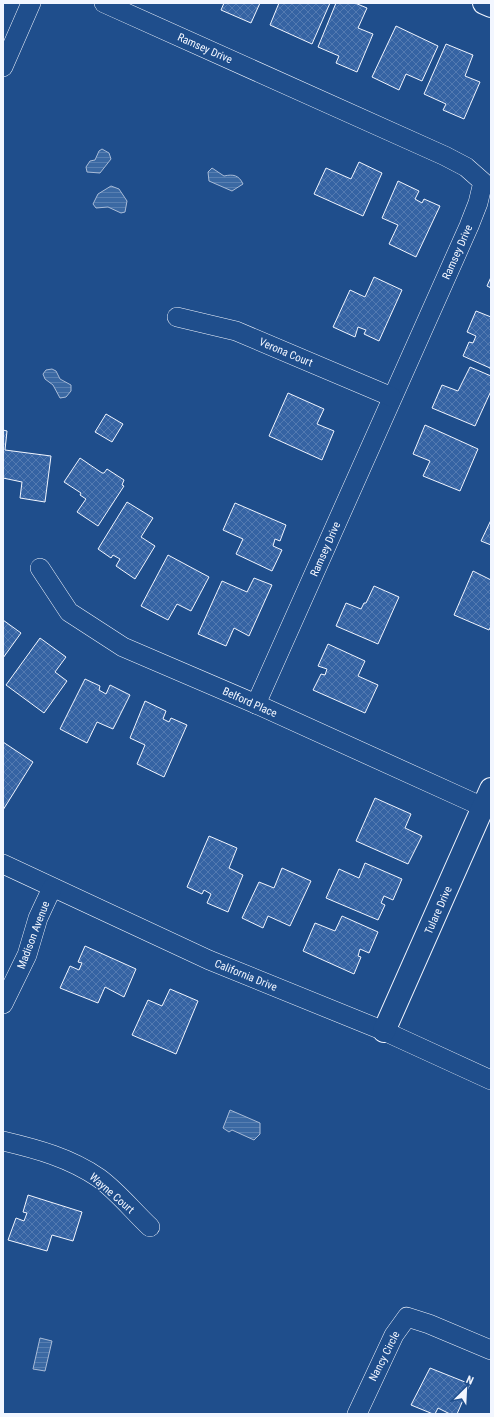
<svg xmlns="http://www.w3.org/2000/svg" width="494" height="1417" font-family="'Roboto Condensed',sans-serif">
  <defs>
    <pattern id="water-rules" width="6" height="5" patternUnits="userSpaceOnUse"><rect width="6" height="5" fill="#3b69a3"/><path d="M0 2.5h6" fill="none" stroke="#587fb1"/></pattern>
    <pattern id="building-cross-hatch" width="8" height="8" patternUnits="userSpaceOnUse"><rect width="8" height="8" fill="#3563a3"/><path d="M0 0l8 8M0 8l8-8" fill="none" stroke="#537ab1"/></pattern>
  </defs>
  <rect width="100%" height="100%" fill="#1f4e8c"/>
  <g fill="url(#water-rules)" stroke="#a8bbd7">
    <polygon points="102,149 109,153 111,159 100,173 87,172 86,167 90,161 95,160 99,151"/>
    <path d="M212,168L224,176C233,174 239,175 243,184L232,191L209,181L208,172Z"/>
    <polygon points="111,186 119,189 127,201 125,212 121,213 108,207 96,208 93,204 98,194"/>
    <polygon points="52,369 56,371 60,379 71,385 71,391 66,397 60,398 53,385 45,379 43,374 46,370"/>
    <polygon points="230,1110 260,1123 260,1134 254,1140 232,1130 229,1132 223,1128"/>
    <polygon points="40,1338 52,1341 45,1371 33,1369"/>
  </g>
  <g fill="url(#building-cross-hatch)" stroke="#f2f6ff">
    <polygon points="224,3 260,3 251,23 221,10"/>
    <polygon points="279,3 330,3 312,44 270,25"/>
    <polygon points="336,3 355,3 367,8 358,28 373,34 357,72 336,63 339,56 318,47"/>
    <polygon points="396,26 438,46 422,81 406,74 399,90 372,77"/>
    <polygon points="446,44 473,55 465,76 480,82 464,119 443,110 446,104 424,94"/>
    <polygon points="359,162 382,173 363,216 314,194 326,168 351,179"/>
    <polygon points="398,181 419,191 415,199 422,203 424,199 440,206 416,257 389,244 398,225 382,218"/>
    <polygon points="374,277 402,290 379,341 364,334 366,330 358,327 355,337 333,327 350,290 365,297"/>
    <polygon points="491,277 491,288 487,286"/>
    <polygon points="476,311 491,317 491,371 490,368 463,356 469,342 473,343 476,336 467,332"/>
    <polygon points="470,367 491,376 491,391 475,426 432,408 442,385 458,391"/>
    <polygon points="288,393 324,409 317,424 334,431 322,460 269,436"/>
    <polygon points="106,414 123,424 112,442 95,432"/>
    <polygon points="425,425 478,449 460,491 423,476 430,461 413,454"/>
    <polygon points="3,430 7,431 5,450 51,456 45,502 20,498 22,482 3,478"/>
    <polygon points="80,458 102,473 104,473 107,469 124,480 122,485 124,486 98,526 77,512 86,499 80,495 81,493 64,482"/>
    <polygon points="127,502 153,518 141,537 155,546 135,579 116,566 120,559 113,555 111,558 98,549"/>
    <polygon points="235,503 286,525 280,541 275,539 273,546 282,550 272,571 236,554 243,539 223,530"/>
    <polygon points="491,520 491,545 481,541"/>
    <polygon points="168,555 209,577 191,611 177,604 168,620 141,606"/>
    <polygon points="473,571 491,580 491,626 489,630 454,615"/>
    <polygon points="254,578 272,585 249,636 234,628 226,646 198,634 222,581 247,592"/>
    <polygon points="374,586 399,597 378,644 336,626 346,603 361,609 364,603 366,603"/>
    <polygon points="3,620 21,633 3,658"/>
    <polygon points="40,638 66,657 55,672 67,681 44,713 6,685"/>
    <polygon points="328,644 365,661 358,676 378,685 365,713 313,690 321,674 325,675 327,669 318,666"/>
    <polygon points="85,679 100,686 99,690 106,694 110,685 130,695 113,729 97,722 87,743 60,729"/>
    <polygon points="145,701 166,711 163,719 169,722 171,718 187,725 164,777 137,764 145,745 130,738"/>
    <polygon points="3,742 33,762 3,810"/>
    <polygon points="375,798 411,814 405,828 422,836 408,864 356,841"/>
    <polygon points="209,836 237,848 229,868 243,875 228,912 207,903 211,894 204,890 202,894 187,887"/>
    <polygon points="365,863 402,879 393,900 384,896 381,903 385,905 378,920 326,898 339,869 359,878"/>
    <polygon points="282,868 311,881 290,926 268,916 263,928 242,918 259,882 274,888"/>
    <polygon points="342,916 378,932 369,953 360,949 358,956 361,957 354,974 303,951 315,923 335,931"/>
    <polygon points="85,946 136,969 124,997 105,987 98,1003 60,988 70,966 79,970 82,963 78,962"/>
    <polygon points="170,989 198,1001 176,1054 132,1035 148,1000 162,1006"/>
    <polygon points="28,1195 82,1212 73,1241 52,1235 47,1251 8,1240 16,1218 24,1221 27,1213 23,1212"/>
    <polygon points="430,1368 470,1384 457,1414 450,1414 438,1408 435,1414 433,1414 411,1405"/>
  </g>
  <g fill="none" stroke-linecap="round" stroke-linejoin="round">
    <defs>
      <g id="street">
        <polyline points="104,3 445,156 466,167 483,182 478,203 469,226 256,704"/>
        <polyline points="3,67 31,3"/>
        <polyline points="177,317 236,331 392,397"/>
        <polyline points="40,568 69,612 123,647 256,704 483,807"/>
        <polyline points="3,864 209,960 384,1031 491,1080"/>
        <polyline points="3,1004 27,955 38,918 52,888"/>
        <path d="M3,1141C37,1149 70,1158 99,1178C117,1191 133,1211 150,1227"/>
        <polyline points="357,1414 394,1335 407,1317 429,1324 491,1350"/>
      </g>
      <g id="secondary">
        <polyline points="484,3 491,6"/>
        <polyline points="384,1031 491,789"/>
      </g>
    </defs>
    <use href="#street" stroke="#f2f6ff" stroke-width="20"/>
    <use href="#secondary" stroke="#f2f6ff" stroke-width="24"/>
    <use href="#street" stroke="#1f4e8c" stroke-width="19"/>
    <use href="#secondary" stroke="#1f4e8c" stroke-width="22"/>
  </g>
  <g text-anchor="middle" stroke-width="3" stroke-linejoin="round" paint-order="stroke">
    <g font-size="11" fill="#f2f6ff" stroke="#1f4e8c">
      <text transform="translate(205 48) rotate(24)" y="4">Ramsey Drive</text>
      <text transform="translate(457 252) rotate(-66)" y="4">Ramsey Drive</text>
      <text transform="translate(286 352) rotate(23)" y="4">Verona Court</text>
      <text transform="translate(325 549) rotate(-66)" y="4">Ramsey Drive</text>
      <text transform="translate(250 702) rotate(24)" y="4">Belford Place</text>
      <text transform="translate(438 910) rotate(-66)" y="4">Tulare Drive</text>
      <text transform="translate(33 935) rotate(-69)" y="4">Madison Avenue</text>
      <text transform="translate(246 975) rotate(22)" y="4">California Drive</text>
      <text transform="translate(112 1193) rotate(41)" y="4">Wayne Court</text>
      <text transform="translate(384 1356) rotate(-63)" y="4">Nancy Circle</text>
    </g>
  </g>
  <rect width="494" height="1417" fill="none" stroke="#f2f6ff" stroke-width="8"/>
  <g transform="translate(466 1389) rotate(24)" stroke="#1f4e8c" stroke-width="3" paint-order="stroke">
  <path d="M0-3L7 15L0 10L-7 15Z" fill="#f2f6ff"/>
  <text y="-6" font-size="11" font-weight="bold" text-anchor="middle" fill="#f2f6ff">N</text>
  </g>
</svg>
